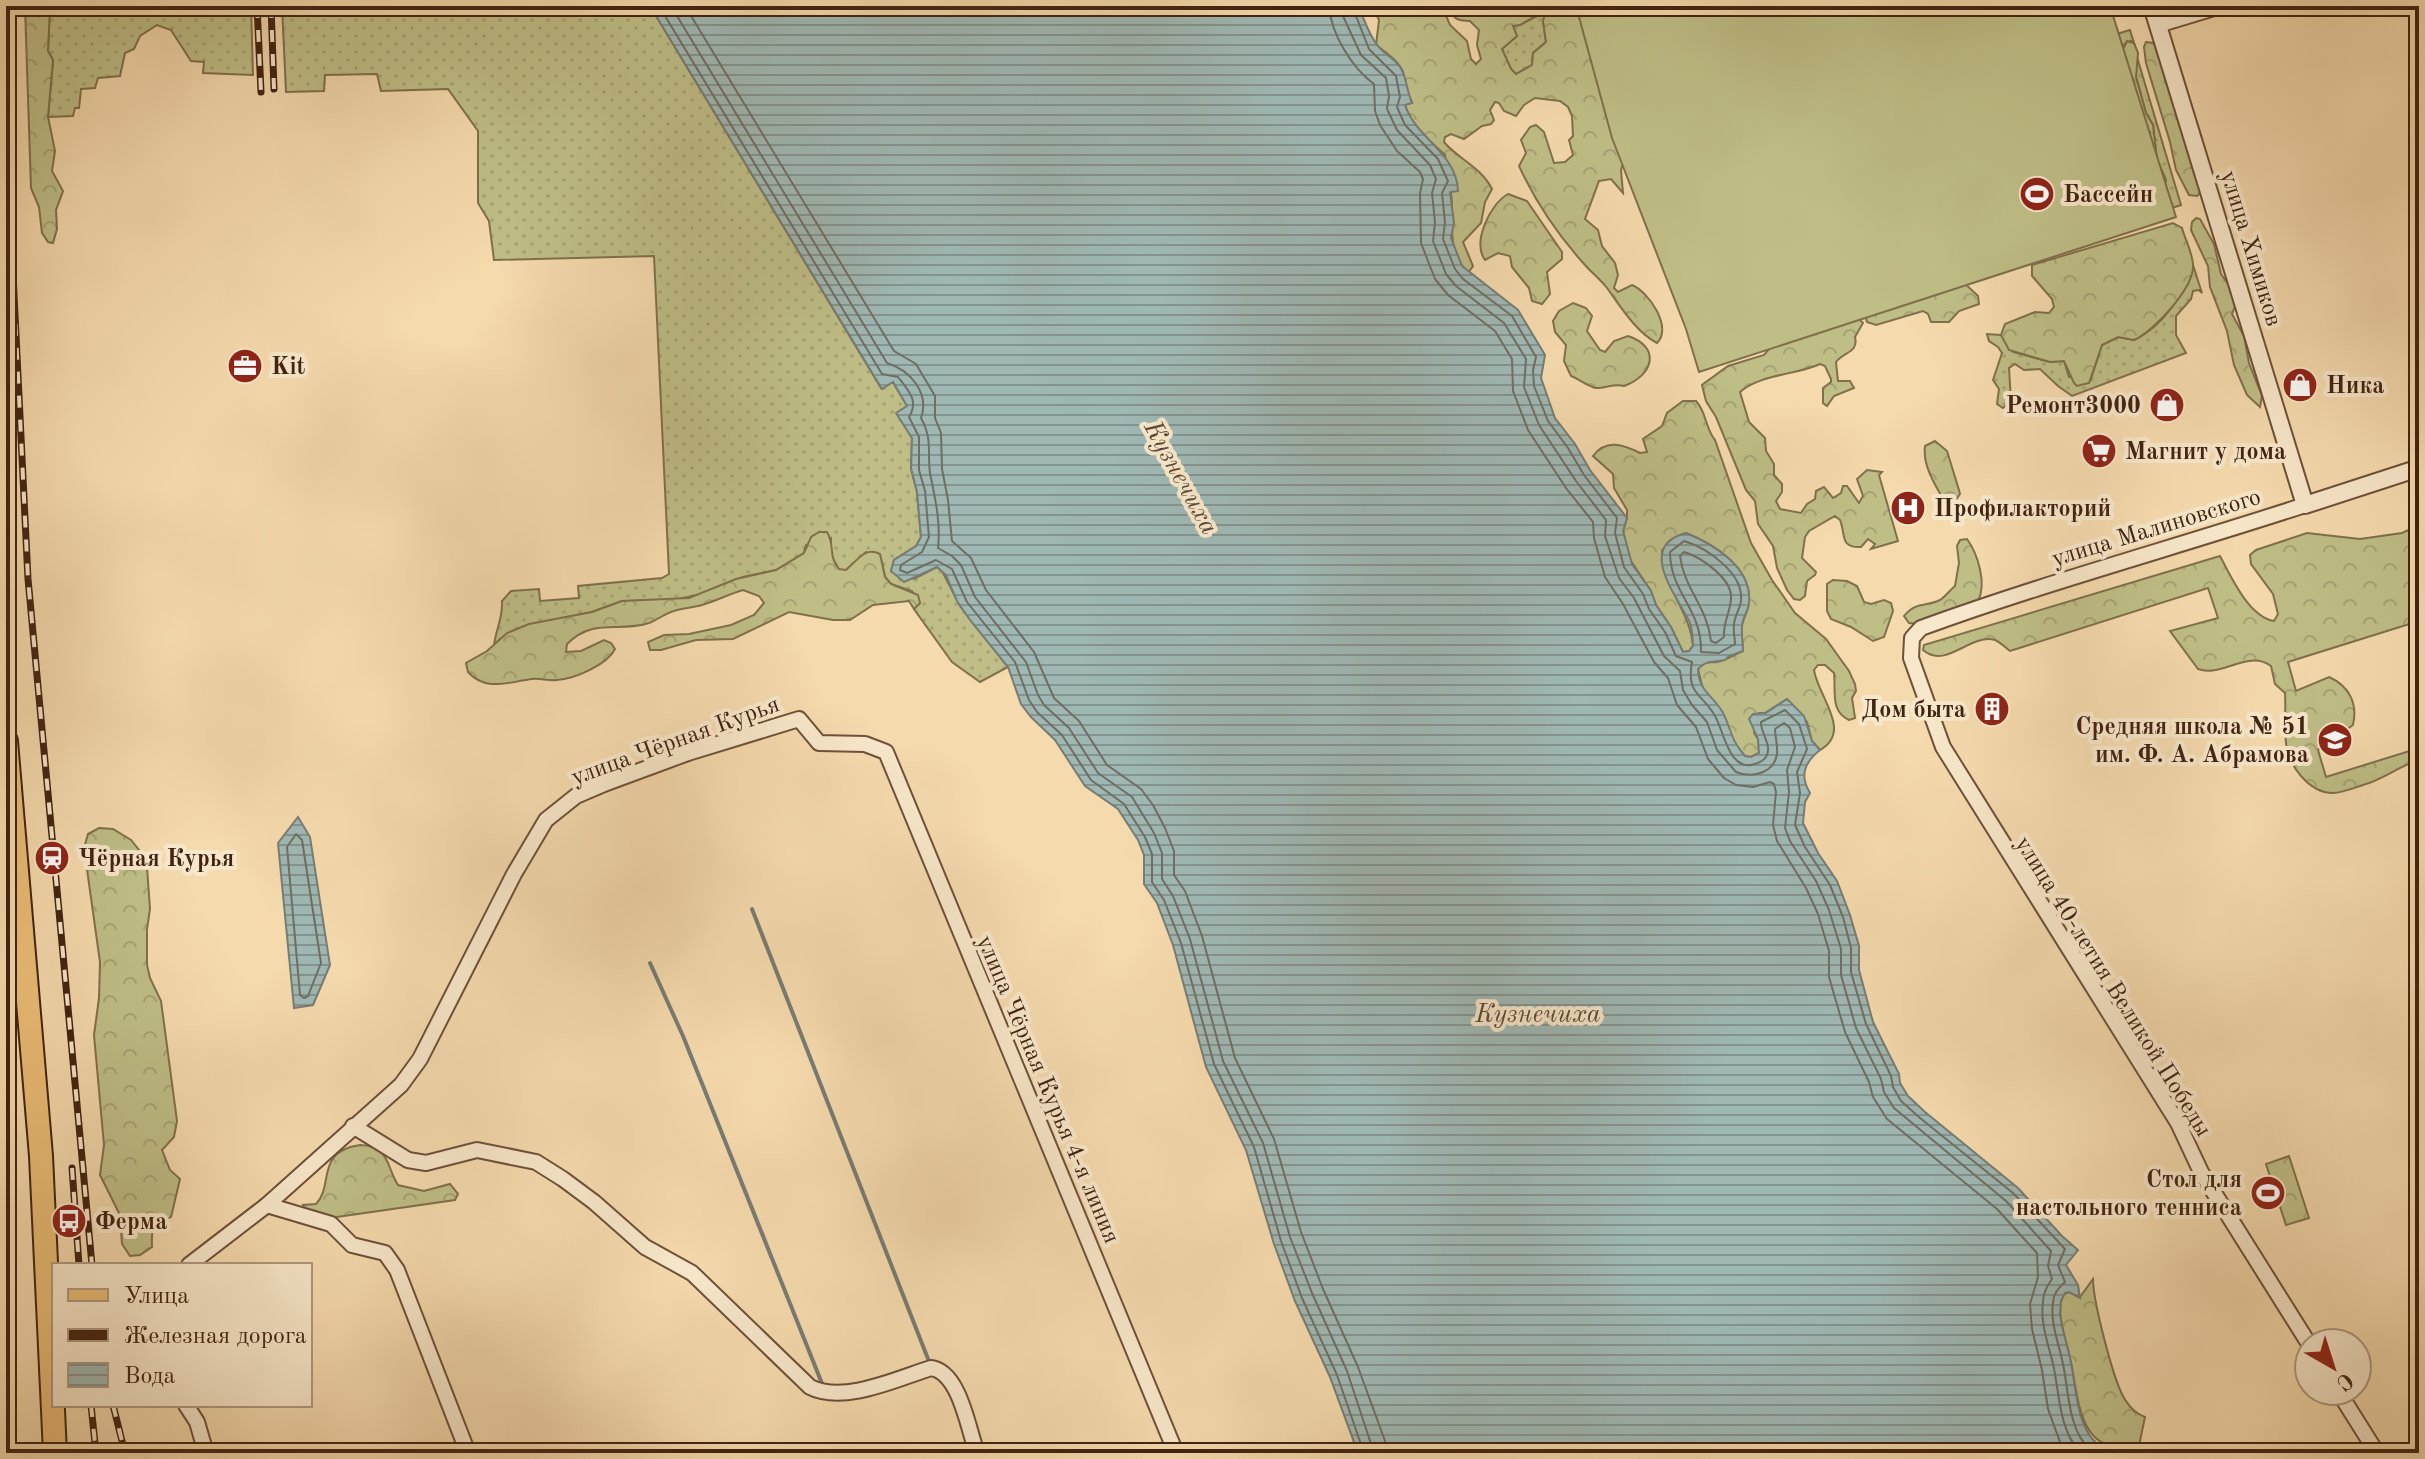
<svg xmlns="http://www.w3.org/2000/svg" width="2425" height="1459" font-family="'Old Standard TT',serif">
  <defs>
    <pattern id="grass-dots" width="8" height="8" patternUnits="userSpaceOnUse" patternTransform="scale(2)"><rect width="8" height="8" fill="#bfbe87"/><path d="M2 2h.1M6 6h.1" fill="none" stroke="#a5a374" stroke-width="1.8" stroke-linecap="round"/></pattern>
    <pattern id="forest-crowns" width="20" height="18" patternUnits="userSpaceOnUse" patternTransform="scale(2)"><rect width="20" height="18" fill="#bfbe87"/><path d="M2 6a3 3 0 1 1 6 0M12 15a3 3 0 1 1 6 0" fill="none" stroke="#a5a374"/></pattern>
    <pattern id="water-rules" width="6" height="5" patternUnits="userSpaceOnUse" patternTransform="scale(2)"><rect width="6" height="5" fill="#9fb8b4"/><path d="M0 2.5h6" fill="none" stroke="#839591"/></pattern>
  </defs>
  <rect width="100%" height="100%" fill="#f5daad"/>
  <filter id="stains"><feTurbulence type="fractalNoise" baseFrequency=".0025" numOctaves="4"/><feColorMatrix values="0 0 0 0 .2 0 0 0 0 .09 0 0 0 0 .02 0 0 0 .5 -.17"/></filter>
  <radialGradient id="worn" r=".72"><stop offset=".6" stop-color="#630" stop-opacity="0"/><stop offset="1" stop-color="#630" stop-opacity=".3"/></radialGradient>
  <g fill="url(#grass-dots)" stroke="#80704c" stroke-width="2">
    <polygon points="50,6 251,6 253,75 203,73 204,62 191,61 171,30 157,25 140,36 134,49 125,53 120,76 98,78 95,88 81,89 79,108 75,108 73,116 48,117 53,60 48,51"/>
    <path d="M282,6H650L881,388L893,382L907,406L897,413L912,438L911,469L917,492L921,537L916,546L894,560L891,571L914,579L937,567L942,571L960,606L1008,667L980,682L952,662L914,609L920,603L912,591L891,584L885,577L882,562L866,552L846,570H839L831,555V538L806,545L804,553L776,570L743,577L707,593L673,600L622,601L592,612L522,627L500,639L494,645C496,629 503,618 502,601L511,591L539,589L540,601L579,598L578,586L662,578L669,574L654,256L494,260L489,221L478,203V131L448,89L381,91L377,74L325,75L324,91L286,92Z"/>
    <polygon points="1541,6 1548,6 1543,21 1546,42 1533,53 1532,65 1516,74 1511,69 1502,49 1517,36 1512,26 1520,25 1539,15"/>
    <polygon points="2130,30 2134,43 2131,41 2123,46 2121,53 2164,187 2166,180 2157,160 2153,125 2146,113 2136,77 2137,57 2181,205 2138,219 2100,39"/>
    <path d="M2193,265L2202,293L2199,290L2193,291L2191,299L2176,316V335L2186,353L2072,396L2058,386L2040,369L2024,370L2015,364L2009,368L2011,401L2003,408L1997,404L1999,389L1993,380L2002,353L1998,347L1989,341L1987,334L2001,335L2013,352L2050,362L2064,361L2069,377L2091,379L2102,345L2118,337L2134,340C2164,326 2183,295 2193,265Z"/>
  </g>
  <g fill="url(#forest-crowns)" stroke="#80704c" stroke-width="2">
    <polygon points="25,6 50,6 48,51 53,60 48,117 55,151 52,171 63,191 56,210 57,229 53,243 48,242 42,233 39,207 31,188"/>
    <path d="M1372,6H1442L1450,25L1467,41L1471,59L1476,64L1481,59L1477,45L1479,30L1470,21C1457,21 1453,19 1448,6H1541L1539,14L1520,25L1513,26L1517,36L1502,49L1511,69L1516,74L1532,65L1533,53L1546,42L1543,21L1547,6H1580L1625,159L1621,170L1623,193L1611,179L1599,181L1585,219L1598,230L1602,246L1615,263L1618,275L1614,288L1618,292L1632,285C1649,292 1673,328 1657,343C1636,332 1621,307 1607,288C1600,279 1592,273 1585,265C1558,235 1536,203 1519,166L1526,153L1521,140L1530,127L1536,125L1544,132L1554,163L1565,162L1573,155L1569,140L1573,136L1572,116L1568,107L1560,101L1535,98L1524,105L1516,116L1504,111L1499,103L1495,102L1490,110L1494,120L1491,124L1482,126L1464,139L1451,134L1445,137L1444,142C1458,159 1481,167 1492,189L1485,202L1481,223L1463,242L1473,266L1468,273C1449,252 1452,232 1452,206C1452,190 1447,171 1445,155C1429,140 1412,126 1405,105L1412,102C1407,93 1406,85 1404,75C1401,62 1385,52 1376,45L1379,20Z"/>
    <polygon points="2127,41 2134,43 2138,53 2136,77 2146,113 2153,125 2157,160 2166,180 2164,187 2121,53"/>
    <polygon points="2146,42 2153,43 2157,48 2201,185 2200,193 2197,196 2189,195 2176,170 2170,142 2146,63 2144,47"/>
    <path d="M1508,194L1527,201L1562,252V259L1547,272L1550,294L1542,304L1532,301L1529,288L1512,267L1510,256L1498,253L1485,260C1472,242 1490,204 1508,194Z"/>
    <polygon points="2196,218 2200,219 2214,244 2221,274 2232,289 2236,304 2232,314 2244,336 2249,363 2262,396 2260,407 2247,395 2234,365 2227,331 2210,287 2208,266 2191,230 2192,222"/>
    <path d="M2173,223L2182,228C2185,239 2192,252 2193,264C2195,287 2155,330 2134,340L2118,337L2102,345L2089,383L2077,386L2074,383L2064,361L2050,362L2009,350L2001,335L2005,324L2035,312L2049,313L2054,307L2052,299L2032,276V265Z"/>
    <polygon points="1960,279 1978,296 1979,304 1959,311 1949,322 1931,322 1928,314 1923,311 1876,325 1867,322 1865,315"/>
    <path d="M1573,303L1586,308L1592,316L1587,331L1600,350L1605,352L1614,341L1628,336C1661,347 1654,375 1624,386C1614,383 1607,388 1596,388C1589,387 1579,379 1571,376L1564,361L1566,345L1555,332L1553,321L1559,311Z"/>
    <path d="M1859,319L1863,323L1855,337C1859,353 1843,352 1836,362L1838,381H1850L1854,388L1834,396L1827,406L1823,403V388L1831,382V379L1825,366L1820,364C1797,375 1760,374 1740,392L1749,422L1765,438L1766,451L1774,464V475L1782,484V492L1776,501L1780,509L1801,513L1807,504L1815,499L1816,491L1824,487L1833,498L1841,493L1843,486H1847L1859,503L1863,496L1857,479L1867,470L1882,472L1879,475L1898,541L1871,549L1875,544L1868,539L1861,547C1839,548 1846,534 1840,520L1835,516L1809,531L1805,537L1802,558L1816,572L1815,575L1807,581L1805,596L1800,600L1794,599L1787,590L1777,568L1773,546L1758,524L1755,501L1746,490L1716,417L1706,401L1702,385L1728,366L1764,355L1770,348Z"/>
    <path d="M1683,401H1696C1707,413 1705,428 1715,440L1751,543L1772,580L1795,613L1826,639L1849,671L1855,684L1856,691L1852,698L1855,718L1849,720C1830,711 1836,692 1834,673L1825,665H1818L1814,670C1818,697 1853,731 1820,750L1812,741L1807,722L1787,699L1765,713H1759L1754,733L1758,739L1759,753L1751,757L1745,756L1732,741L1716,704L1703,689L1698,669C1706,661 1707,663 1717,662C1724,661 1736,654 1743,651C1743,643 1741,633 1742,626C1743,618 1749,610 1749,602C1752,567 1713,544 1686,533L1662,550C1662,587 1690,610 1693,646L1689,651L1683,652L1671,627L1656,605L1651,591L1629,558L1623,531L1627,518V510L1614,488L1613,474L1593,456C1606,438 1624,445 1640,453L1647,452L1643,439L1662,426L1667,413Z"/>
    <path d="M1935,441L1947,451L1959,490L1960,494L1949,509C1939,491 1922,468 1925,446Z"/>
    <path d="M2419,520V621L2288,662L2296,691L2329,677C2349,686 2358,703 2353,725L2318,750L2326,777L2419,748V760C2399,766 2382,780 2363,785C2354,788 2342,793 2333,793C2309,793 2288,765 2286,743C2284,727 2286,710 2285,693L2275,684L2271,666C2248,649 2221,678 2198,669L2170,631L2218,618L2208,588L2010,651C2006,648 2000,642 1995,640C1970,633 1946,670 1923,650L1924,645L2220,556C2231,577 2249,617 2274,621L2278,614L2273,594L2251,564L2250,555L2256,550L2307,533L2360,539L2402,533L2411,529Z"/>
    <path d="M819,532H827C835,544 828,557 839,569L846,570C857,561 865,546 880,554L885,577L891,584L918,595L920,603L914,609L909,601L873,605L850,620H833L789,612L733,639L696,640L661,650H650L648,642L664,635L689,634L731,625L754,615L764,603L759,596L743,590C729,594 716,601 702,605C692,608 681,608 671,612C663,615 657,620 649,623C618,633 594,617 567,644L566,652L581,651L604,640L611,643L615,649C607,665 574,679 557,680C548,681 540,678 532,679C508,682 486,692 468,672L466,663L487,651L507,633L529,624L592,612L622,601L689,598L736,579L776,570L804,553L811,537Z"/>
    <path d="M1967,539C1978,554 1987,584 1978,601L1918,624L1909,623L1904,616C1916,601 1926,607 1940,600C1945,597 1950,590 1955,586L1959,563L1957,546L1960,540Z"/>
    <polygon points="1833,580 1847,581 1857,586 1864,602 1871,604 1884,600 1891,603 1893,611 1884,637 1873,641 1851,627 1831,619 1827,611 1827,584"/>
    <path d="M99,828L113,829L131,840L143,855L147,867L150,909L147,929V965L150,978L161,1001L177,1121L174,1137L162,1150L170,1170L180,1179L171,1217C153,1227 151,1224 152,1247L140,1255L130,1256L122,1244L120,1215L100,1175L104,1145L94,1035L99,998L100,962L84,848L88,834Z"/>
    <path d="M360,1145C390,1146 386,1166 398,1185L424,1191L450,1184L458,1194L455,1200L330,1218L307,1212L303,1205L316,1204C334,1186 315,1151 360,1145Z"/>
    <polygon points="2289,1156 2309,1218 2286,1225 2266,1164"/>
    <path d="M2093,1279C2093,1300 2114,1385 2126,1401C2131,1409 2137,1414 2145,1417L2139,1446C2079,1459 2079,1401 2071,1363C2067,1341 2056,1318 2062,1295L2069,1292L2080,1297Z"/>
  </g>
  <polygon fill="#bfbe87" stroke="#80704c" stroke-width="2" points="1576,6 2110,6 2176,217 1699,372 1686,329 1612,138"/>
  <g fill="url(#water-rules)" stroke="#797c73" stroke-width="2">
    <path d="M650,6H1358C1364,18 1369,36 1378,46C1384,54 1394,58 1400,67C1406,75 1407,92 1412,103L1405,105C1416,139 1457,153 1458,191L1450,192L1454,223L1451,238L1462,266L1518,310L1545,355L1541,378L1555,418L1575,444L1590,470L1627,518L1623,531L1632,564L1651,591L1656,605L1671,627L1683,652L1689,651L1693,646C1693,636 1692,624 1686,615C1672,590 1639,545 1686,533C1713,544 1752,567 1749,602C1749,610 1742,618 1742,626C1741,633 1743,643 1743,651L1729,656L1725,660C1713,663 1707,659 1698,669C1698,692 1716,697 1724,715C1733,734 1730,738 1745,756L1751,757L1759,753L1758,739L1749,719L1753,714L1766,713L1787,699L1804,716L1812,741L1820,750C1805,762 1799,775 1810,793L1805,802L1803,823L1818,853L1837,881L1850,915L1859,946V970L1873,1022L1899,1074L1900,1083L1908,1096L1925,1112L2018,1188L2062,1236L2078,1250L2066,1265L2078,1285L2080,1298L2069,1292L2065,1293L2061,1301L2060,1314C2062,1331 2068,1346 2071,1363C2078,1396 2077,1457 2127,1451C2141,1440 2160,1443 2174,1453H1358L1330,1377L1295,1301L1274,1244L1246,1150L1206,1067L1173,945L1157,903L1144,884V855L1138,840L1118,809L1085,786L1055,740L1031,717L1021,704L1008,667L970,620L957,601L946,575L937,567L904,582L891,571L894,560L916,546L921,537L917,492L911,468L912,438L896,413L907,406L893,382L882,389Z"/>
    <polygon points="298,817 310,837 330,965 313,1005 294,1008 278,843"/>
  </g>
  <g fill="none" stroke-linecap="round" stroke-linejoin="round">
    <g stroke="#706e63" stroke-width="2">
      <path d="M659,6L882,374L898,377C909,391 919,401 909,417L919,437V470L925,491L929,537L922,552L901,565L900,570L907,573L936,560L952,569L967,602L1015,662L1029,700L1037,712L1062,735L1091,780L1124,804L1145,837L1152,854V882L1164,900L1181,943L1214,1064L1254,1147L1281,1241L1302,1298L1337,1375L1364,1453"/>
      <path d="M671,6L887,363C910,370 930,393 921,418C933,440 927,452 930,473C935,498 941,523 938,548L952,556L961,565L975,597L1026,662L1038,695L1044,705L1069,728L1098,773L1132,797L1154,833L1162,853V879L1173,896L1190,939L1223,1061L1263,1143L1290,1237L1312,1293L1347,1371L1374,1453"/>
      <polyline points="685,6 894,351 916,364 935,396 935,418 941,433 942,469 948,500 952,541 971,558 986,590 1034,652 1054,698 1079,721 1107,765 1141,789 1153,805 1165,828 1174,851 1174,875 1185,891 1202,936 1235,1058 1274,1139 1301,1232 1323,1289 1358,1367 1385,1441 1386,1453"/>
      <path d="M1329,6C1331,34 1352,68 1374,84L1375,111L1380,125L1397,151L1420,172L1423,179L1420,193L1421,243L1435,279L1448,295L1495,331L1512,359L1513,391L1528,430L1566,488L1593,522L1594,538L1605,577L1623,604L1654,662L1668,678L1677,705L1696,727L1708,759L1724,778L1736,785L1753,787L1770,782L1774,784L1776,792L1773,825L1777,841L1806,888L1818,914L1829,951V977L1845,1032L1869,1082L1873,1097L1887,1119L1997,1209L2037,1253L2038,1277L2030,1304L2032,1329L2042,1370L2048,1409L2064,1453"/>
      <path d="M1341,6L1343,16L1361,55L1386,78L1389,96L1387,109L1397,130L1430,165L1436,179L1432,193L1435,222L1433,241L1446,274L1456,286L1504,323L1526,359L1524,387L1539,425L1576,481L1606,520L1605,536L1619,578L1634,598L1664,656L1680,671L1683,690L1692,705L1707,722L1717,750L1736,772C1751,778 1774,774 1777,754C1778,746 1775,736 1775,729L1784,723L1790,728L1795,747L1787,770L1789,792L1785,828L1790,841L1816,881L1829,910L1841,949V975L1856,1028L1881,1079L1884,1092L1894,1108L2006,1201L2051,1251L2048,1266L2052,1279C2047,1286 2043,1293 2043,1302C2040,1323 2048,1343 2053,1364C2060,1394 2058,1427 2080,1453"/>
      <path d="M1352,6L1369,49L1396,76L1400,97L1397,107L1405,125L1438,159L1448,181L1442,193L1445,222L1443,239L1455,269L1463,279L1512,316L1536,357L1533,370L1534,386L1548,421L1568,448L1584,475L1617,518L1615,533L1624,567L1643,594L1649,609L1665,632L1676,656L1692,662C1686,695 1702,693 1715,716C1724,731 1729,773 1755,764C1758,763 1764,760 1766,757C1773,746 1760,732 1761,722L1785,710L1799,724L1807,749L1797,772L1800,793L1795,825L1805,847L1830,885L1843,917L1851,948V972L1866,1024L1891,1076L1893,1087L1901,1101L1920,1118L2013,1193L2065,1249L2058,1265L2065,1282C2059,1288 2054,1292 2053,1302C2050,1323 2059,1344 2063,1364C2068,1388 2068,1415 2080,1437C2085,1446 2091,1449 2099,1453"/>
      <path d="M1684,541C1707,548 1744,573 1741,601C1740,609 1734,617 1734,625C1733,631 1735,638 1735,644L1719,653L1701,652C1702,608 1670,593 1670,552Z"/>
      <path d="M1684,552C1701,557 1733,579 1731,599C1730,613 1723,622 1724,637L1716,643L1711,641C1707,606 1684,589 1680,556Z"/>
      <polygon points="296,834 302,840 321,963 308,996 304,998 300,995 287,847"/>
    </g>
    <g stroke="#797c73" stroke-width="4">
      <polyline points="752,909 930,1364"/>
      <polyline points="650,963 683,1036 823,1386"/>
    </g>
    <defs>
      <g id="minor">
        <polyline points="2158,25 2221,6"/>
        <path d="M2305,505C2177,547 2047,582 1921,628L1912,638L1911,658L1943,747L2178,1123L2201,1172L2309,1344"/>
        <path d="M353,1126L408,1160L426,1163L477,1150L536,1162L563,1179L594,1202L645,1247L692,1273L810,1387C844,1404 896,1379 931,1368C960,1372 968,1429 977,1453"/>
        <polyline points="267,1205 331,1224 352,1245 385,1253 397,1270 468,1453"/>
        <polyline points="189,1265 267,1205 401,1085 420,1059 514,874 546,820 576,796 604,784 688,753 799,719 819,743 865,744 886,752 1176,1453"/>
        <polyline points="2338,1391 2377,1453"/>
        <polyline points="186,1405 197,1422 206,1453"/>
      </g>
      <polyline id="tertiary" points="2152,6 2305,505 2419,468"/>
      <polyline id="primary" points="6,741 41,1156 55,1453"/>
    </defs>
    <use href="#minor" stroke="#6e5139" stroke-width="18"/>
    <use href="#tertiary" stroke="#6e5139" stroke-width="20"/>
    <use href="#primary" stroke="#412312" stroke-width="26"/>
    <use href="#minor" stroke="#f8e7ca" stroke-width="14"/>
    <use href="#tertiary" stroke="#f8e7ca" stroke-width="16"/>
    <use href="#primary" stroke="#eabd76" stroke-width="22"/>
    <defs>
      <g id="rail">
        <polyline points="257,6 261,92"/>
        <polyline points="271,6 274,89"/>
        <polyline points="6,132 28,579 92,1265"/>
        <polyline points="72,1168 79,1265"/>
        <polyline points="91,1405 96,1453"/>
        <polyline points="113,1405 125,1453"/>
      </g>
    </defs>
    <use href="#rail" stroke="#412312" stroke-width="7"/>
    <use href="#rail" stroke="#f8e7ca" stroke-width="4" stroke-dasharray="12" stroke-linecap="butt"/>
  </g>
  <defs>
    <symbol id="stadium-disc" viewBox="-11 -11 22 22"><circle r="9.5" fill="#8f2418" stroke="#f8e7ca"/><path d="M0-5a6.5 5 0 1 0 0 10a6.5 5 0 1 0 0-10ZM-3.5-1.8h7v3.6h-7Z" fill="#fff"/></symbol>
    <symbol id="office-disc" viewBox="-11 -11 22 22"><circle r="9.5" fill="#8f2418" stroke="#f8e7ca"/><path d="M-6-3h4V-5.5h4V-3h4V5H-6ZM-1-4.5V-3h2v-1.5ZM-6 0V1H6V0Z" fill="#fff"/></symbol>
    <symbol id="shop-disc" viewBox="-11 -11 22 22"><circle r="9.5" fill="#8f2418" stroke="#f8e7ca"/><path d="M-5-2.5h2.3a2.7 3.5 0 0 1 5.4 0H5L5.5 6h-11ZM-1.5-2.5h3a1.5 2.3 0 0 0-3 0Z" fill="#fff"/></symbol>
    <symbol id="supermarket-disc" viewBox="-11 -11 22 22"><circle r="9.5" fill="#8f2418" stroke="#f8e7ca"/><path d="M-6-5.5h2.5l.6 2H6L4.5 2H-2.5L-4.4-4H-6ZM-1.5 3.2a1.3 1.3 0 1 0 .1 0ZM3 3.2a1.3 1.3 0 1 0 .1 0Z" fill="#fff"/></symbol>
    <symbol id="hospital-disc" viewBox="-11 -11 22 22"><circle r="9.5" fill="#8f2418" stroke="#f8e7ca"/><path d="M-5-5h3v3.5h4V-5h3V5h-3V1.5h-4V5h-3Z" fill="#fff"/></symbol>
    <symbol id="building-disc" viewBox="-11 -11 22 22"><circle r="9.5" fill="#8f2418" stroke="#f8e7ca"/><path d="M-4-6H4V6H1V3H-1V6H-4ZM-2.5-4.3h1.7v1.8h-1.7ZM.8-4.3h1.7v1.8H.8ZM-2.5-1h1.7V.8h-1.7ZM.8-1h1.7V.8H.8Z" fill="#fff"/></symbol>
    <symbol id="school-disc" viewBox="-11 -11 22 22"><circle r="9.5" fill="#8f2418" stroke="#f8e7ca"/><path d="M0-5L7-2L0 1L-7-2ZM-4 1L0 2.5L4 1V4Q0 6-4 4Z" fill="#fff"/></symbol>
    <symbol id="station-disc" viewBox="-11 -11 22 22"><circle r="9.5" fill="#8f2418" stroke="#f8e7ca"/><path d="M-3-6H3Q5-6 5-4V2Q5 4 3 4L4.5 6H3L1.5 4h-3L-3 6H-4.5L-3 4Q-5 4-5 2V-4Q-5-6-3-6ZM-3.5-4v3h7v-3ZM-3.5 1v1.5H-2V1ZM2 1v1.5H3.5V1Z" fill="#fff"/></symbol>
    <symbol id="bus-disc" viewBox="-11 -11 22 22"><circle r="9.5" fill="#8f2418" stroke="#f8e7ca"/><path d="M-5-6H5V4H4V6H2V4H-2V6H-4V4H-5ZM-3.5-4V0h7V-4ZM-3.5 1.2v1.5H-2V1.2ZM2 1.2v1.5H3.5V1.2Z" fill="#fff"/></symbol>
  </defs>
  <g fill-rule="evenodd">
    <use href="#stadium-disc" x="2017" y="174" width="40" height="40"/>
    <use href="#office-disc" x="225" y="346" width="40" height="40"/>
    <use href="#shop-disc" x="2280" y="365" width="40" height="40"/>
    <use href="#shop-disc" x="2147" y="385" width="40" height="40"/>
    <use href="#supermarket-disc" x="2079" y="431" width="40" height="40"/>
    <use href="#hospital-disc" x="1888" y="488" width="40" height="40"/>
    <use href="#building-disc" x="1972" y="689" width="40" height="40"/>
    <use href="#school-disc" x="2315" y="720" width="40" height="40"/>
    <use href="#station-disc" x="32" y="838" width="40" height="40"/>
    <use href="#stadium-disc" x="2248" y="1173" width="40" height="40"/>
    <use href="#bus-disc" x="49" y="1201" width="40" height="40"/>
  </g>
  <g text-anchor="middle" stroke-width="8" stroke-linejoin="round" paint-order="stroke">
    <g font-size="24" font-weight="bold" fill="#412312" stroke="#f8e7ca" text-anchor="start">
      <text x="2063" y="202">Бассейн</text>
      <text x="271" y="374">Kit</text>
      <text x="2326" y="393">Ника</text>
      <text x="2141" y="413" text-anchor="end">Ремонт3000</text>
      <text x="2125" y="459">Магнит у дома</text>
      <text x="1934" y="516">Профилакторий</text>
      <text x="1966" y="717" text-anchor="end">Дом быта</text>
      <text x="2309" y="734" text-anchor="end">Средняя школа № 51<tspan x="2309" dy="28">им. Ф. А. Абрамова</tspan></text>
      <text x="78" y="866">Чёрная Курья</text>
      <text x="2242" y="1187" text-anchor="end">Стол для<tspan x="2242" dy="28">настольного тенниса</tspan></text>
      <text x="95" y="1229">Ферма</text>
    </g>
    <g font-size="24" fill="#412312" stroke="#f8e7ca">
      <text transform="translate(2252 248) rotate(73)" y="8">улица Химиков</text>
      <text transform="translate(2156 527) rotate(-17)" y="8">улица Малиновского</text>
      <text transform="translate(675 740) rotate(-20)" y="8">улица Чёрная Курья</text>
      <text transform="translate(2114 986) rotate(58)" y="8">улица 40-летия Великой Победы</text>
      <text transform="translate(1049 1089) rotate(67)" y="8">улица Чёрная Курья 4-я линия</text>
    </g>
    <g font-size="26" font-style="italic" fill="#58483a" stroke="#f8e7ca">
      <text transform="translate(1182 477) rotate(61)" y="9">Кузнечиха</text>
      <text x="1538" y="1022">Кузнечиха</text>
    </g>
  </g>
  <rect width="2425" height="1459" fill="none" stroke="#f5daad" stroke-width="32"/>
  <rect x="8" y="8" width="2409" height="1443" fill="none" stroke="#412312" stroke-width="4"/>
  <rect x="16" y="16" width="2393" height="1427" fill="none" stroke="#412312" stroke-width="2"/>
  <rect x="52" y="1263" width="260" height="144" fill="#f8e7ca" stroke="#af9980" stroke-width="2"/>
  <rect x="68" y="1289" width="40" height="12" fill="#eabd76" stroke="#af9980" stroke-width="2"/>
  <text x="124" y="1303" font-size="24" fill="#412312">Улица</text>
  <rect x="68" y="1329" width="40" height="12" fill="#412312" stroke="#af9980" stroke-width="2"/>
  <text x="124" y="1343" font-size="24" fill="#412312">Железная дорога</text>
  <rect x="68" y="1363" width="40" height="24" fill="url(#water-rules)" stroke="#af9980" stroke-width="2"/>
  <text x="124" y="1383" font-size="24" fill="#412312">Вода</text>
  <g transform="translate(2333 1367) rotate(141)"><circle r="38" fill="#f8e7ca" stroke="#af9980" stroke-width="2"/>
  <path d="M0-6L14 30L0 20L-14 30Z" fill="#8f2418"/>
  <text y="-12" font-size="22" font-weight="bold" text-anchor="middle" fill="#412312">С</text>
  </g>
  <rect width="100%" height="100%" filter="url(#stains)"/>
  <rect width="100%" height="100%" fill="url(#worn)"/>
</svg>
